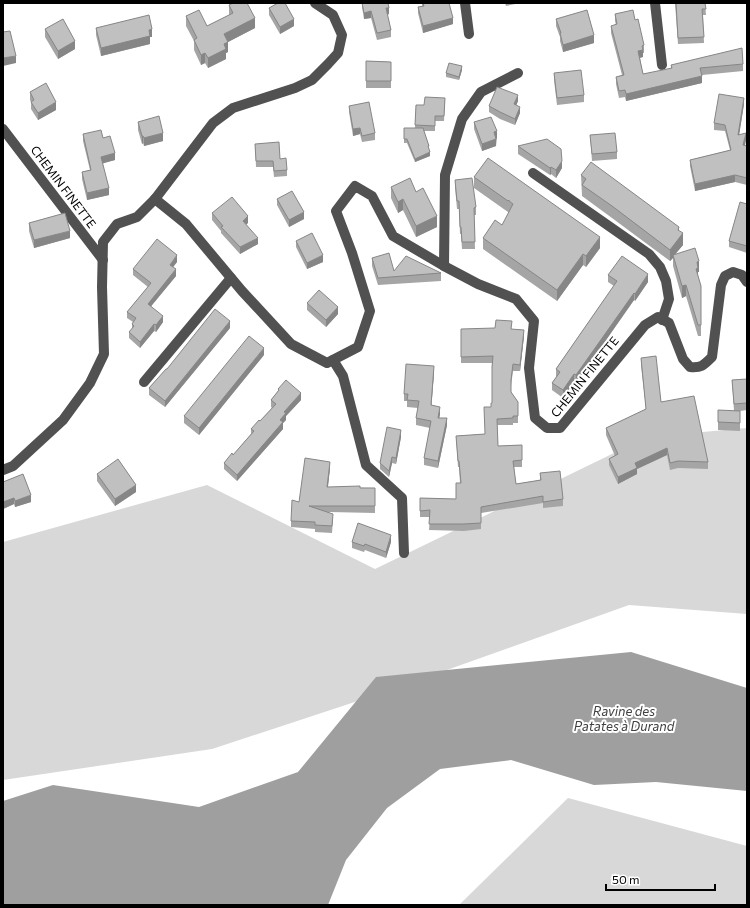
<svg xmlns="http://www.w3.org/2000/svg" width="750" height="908" font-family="Commissioner,sans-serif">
  <rect width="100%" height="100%" fill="#fff"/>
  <g fill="#d8d8d8">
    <polygon points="747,428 747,614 629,605 385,692 212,749 3,780 3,542 207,485 375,569 647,437"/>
    <polygon points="568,798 747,846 747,905 459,905"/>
  </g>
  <polygon fill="#9f9f9f" points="631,652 747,688 747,791 656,782 594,785 511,760 440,769 387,808 346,860 328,905 3,905 3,801 53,785 199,807 298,772 376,677"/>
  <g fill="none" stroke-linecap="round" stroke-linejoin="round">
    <g stroke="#515151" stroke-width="10">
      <polyline points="465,3 469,34"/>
      <polyline points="655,3 662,65"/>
      <polyline points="3,129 103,260"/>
      <polyline points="533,173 649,254 660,267 666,281 669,299 662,320"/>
      <path d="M155,199L186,224L242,291L291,344L327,363L358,347L370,311L352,253L336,211L355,186L372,196L393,236L444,266L478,284L516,299L534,321L529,368L535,418L547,428H560L645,325L658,317L669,323L683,359L690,367C702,368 704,365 712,357L721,285L725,276L733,272L742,275L747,282"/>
      <polyline points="444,266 445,175 462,119 481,92 518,73"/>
      <polyline points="333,360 343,376 366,465 402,498 404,553"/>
      <polyline points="144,382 231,278"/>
      <polyline points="3,470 13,466 63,420 90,383 104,354 102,287 103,242 117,224 137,217 155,199 213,123 233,108 295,88 312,80 328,64 338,53 342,35 333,15 315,3"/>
    </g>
  </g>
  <g fill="#a5a5a5">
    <polygon points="362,3 388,3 389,14 387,15 391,30 391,37 377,40 371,18 364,19 362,7"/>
    <polygon points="422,3 453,3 449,4 453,24 423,33 418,13 418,7 422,6"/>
    <polygon points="505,3 520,3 506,6"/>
    <polygon points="675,3 705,3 706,15 703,15 704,43 678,44"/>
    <polygon points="229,5 255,28 228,42 228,52 226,53 226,59 208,68 205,63 201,65 194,50 194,41 186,26 186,16 207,26 229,15"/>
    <polygon points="269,8 294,26 280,34 269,15"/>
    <polygon points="615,14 635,20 644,45 644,53 643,53 643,57 640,58 643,74 671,69 671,65 743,64 743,71 702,75 702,83 626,101 625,97 619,98 616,84 616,77 622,75 611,33 611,26 616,25 615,21"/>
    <polygon points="556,19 594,43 563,52 560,41 560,37 556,26"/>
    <polygon points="96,28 152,37 150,37 150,44 101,56 96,35"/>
    <polygon points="45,29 75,49 58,59 45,37"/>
    <polygon points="366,61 391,62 391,88 366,88"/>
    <polygon points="462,70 459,80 446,77 446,73"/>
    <polygon points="554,73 584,95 584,102 557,105 554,80"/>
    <polygon points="30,92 56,110 38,120 31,109 31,102 30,100"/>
    <polygon points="445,98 444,121 435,121 435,131 424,131 430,156 415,162 407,143 404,143 404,128 415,128 416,105 424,105"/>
    <polygon points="518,101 516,105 520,113 515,125 500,119 489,112 489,106"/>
    <polygon points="744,104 739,135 746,140 745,146 747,146 747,185 735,182 695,191 690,166 690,160 730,150 725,131 714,130 714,123"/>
    <polygon points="349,106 375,133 375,140 362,142 360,134 353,136 349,112"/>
    <polygon points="138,122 163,141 144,146 143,143 142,144 138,130"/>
    <polygon points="474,122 497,138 496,146 482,151 474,129"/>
    <polygon points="83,134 103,138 115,160 102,163 109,195 87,200 82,179 82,172 90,170 83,141"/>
    <polygon points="590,135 617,152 617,159 592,161"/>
    <polygon points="255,144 280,159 287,170 287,176 274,177 273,167 256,167"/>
    <polygon points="518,146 562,168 556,178 551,174 550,175 518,154"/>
    <polygon points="581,175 679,231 683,245 675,254 699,272 698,272 698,277 701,286 701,336 698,336 686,296 682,298 673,266 673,258 670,261 612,218 582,196"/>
    <polygon points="474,177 600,248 586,267 583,265 557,301 483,249 483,238 502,225 509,212 508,212 474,188"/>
    <polygon points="455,180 476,207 476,215 474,215 475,249 462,249 461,234 460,234 459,209 457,209 455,187"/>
    <polygon points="391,187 437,227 416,237 403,210 398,213 391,198"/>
    <polygon points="277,199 304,219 289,227 277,205"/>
    <polygon points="747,204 747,253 729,247 729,241"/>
    <polygon points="212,213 248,223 246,224 258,244 240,254 221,233 221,231 212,220"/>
    <polygon points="29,223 70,238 34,248 29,231"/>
    <polygon points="296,241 323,262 307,269 296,247"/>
    <polygon points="372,258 394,271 441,273 441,281 378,285 372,266"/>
    <polygon points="177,262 173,267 176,276 151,306 163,322 156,332 154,331 140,348 129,338 129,332 132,329 132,324 133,322 127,318 127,312 148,287 133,275 133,269"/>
    <polygon points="608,275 648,282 635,301 634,300 576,383 574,382 563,398 552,390 552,383 556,377 556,369 614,286 608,282"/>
    <polygon points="307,303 338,314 326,327 307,310"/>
    <polygon points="230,328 165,407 149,395 149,388 167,369"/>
    <polygon points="461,329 511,329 524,336 520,371 513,371 511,386 511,392 518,402 518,423 513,423 513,425 497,425 498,446 522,445 522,467 514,467 516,484 540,480 540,473 563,499 563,506 543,508 543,503 481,513 481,529 464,531 429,530 430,517 420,517 420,498 456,499 460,483 459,467 458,467 456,436 485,434 492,403 492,363 461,363"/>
    <polygon points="264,355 199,435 184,423 184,416"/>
    <polygon points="641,358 661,402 708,462 708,469 678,468 670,470 667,455 637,469 637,474 618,484 609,465 609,459 615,456 606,435 606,428 646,409 641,365"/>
    <polygon points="434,373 431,405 440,414 439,418 447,425 438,468 424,465 424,458 430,428 416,425 416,418 418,408 407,407 407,401 404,401 404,394"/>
    <polygon points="747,379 747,410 740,411 740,431 718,430 718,410 734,411 732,380"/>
    <polygon points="278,389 301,400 286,416 286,420 283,423 283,429 237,481 224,469 224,463 233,455 251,434 251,429 260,421 272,408 271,407 271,400 278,391"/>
    <polygon points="401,437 396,464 392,463 389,477 380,469 380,463"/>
    <polygon points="330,468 328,487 375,488 375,513 329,512 333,520 332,533 315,532 315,529 291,527 291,521 299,502"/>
    <polygon points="97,474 136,492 115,506 97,481"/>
    <polygon points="3,482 31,502 15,507 14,504 3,509"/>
    <polygon points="352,542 391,542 386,558 365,550 364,552 352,548"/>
  </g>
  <g fill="#868686">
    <polygon points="386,8 389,8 389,14 386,15"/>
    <polygon points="371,11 371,18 364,19 364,13"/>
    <polygon points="255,18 255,28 228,42 228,52 226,53 226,59 208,68 208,58 224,34"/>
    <polygon points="453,18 453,24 423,33 423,26"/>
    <polygon points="294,19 294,26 280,34 280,27"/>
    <polygon points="152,29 152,37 150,37 150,44 101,56 101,48"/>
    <polygon points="594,35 594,43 563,52 563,45"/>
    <polygon points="75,41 75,49 58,59 58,51"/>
    <polygon points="643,50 643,57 638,58 638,51"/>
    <polygon points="205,53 205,63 201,65 201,55"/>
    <polygon points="16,56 16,63 3,66 3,58"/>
    <polygon points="462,66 462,70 459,80 459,77"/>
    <polygon points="702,76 702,83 626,101 626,94"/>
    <polygon points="518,95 518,101 514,111 514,104"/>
    <polygon points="744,98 744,104 738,142 738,135"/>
    <polygon points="56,102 56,110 38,120 38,113"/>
    <polygon points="520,107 520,113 515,125 515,119"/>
    <polygon points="360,128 360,134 353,136 353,129"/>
    <polygon points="497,131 497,138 494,139 494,132"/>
    <polygon points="163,133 163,141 144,146 144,138"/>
    <polygon points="746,133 746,140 743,152 743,145"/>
    <polygon points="142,136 143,136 143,143 142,144"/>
    <polygon points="496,139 496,146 482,151 482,144"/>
    <polygon points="430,152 430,156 415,162 415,159"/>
    <polygon points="115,153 115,160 101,164 101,157"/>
    <polygon points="562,161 562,168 556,178 556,170"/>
    <polygon points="551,167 551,174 550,175 550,168"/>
    <polygon points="735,175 735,182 695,191 695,184"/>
    <polygon points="109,188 109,195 87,200 87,193"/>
    <polygon points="403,199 403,210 398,213 398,202"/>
    <polygon points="304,212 304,219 289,227 289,220"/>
    <polygon points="248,216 248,223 243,227 243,221"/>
    <polygon points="437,216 437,227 416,237 416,226"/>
    <polygon points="679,227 679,238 683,233 683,245 673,257 673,255 673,258 670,261 670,250 678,230"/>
    <polygon points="70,231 70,238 34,248 34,240"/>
    <polygon points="600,237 600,248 586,267 586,256"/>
    <polygon points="258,238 258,244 240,254 240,247"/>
    <polygon points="583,254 583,265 557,301 557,290"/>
    <polygon points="177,255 177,262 170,271 170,265"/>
    <polygon points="323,255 323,262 307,269 307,263"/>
    <polygon points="699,261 699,272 698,272 698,279 696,269 697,262"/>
    <polygon points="176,269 176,276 148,310 148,304"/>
    <polygon points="648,274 648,282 635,301 635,294"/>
    <polygon points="686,285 686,296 682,298 682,286"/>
    <polygon points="634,293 634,300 576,383 576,375"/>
    <polygon points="338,307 338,314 326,327 326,320"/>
    <polygon points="163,316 163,322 156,332 156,325"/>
    <polygon points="230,321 230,328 165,407 165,401"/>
    <polygon points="154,324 154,331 140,348 140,342"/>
    <polygon points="524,330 524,336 520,371 520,365"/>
    <polygon points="264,348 264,355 199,435 199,428"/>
    <polygon points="434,366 434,373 431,412 431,405"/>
    <polygon points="574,374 574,382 563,398 563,390"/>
    <polygon points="301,393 301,400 286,416 286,420 283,423 283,429 237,481 237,475 280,420 284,412"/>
    <polygon points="440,407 440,414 438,425 438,418"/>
    <polygon points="447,418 447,425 438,468 438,461"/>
    <polygon points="401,430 401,437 396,464 396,458"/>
    <polygon points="667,448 667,455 637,469 637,474 618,484 618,477 635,463"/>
    <polygon points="392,457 392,463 389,477 389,471"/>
    <polygon points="330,462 330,468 327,494 327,487"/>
    <polygon points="136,485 136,492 115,506 115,499"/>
    <polygon points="31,495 31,502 15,507 15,501"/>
    <polygon points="14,498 14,504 3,509 3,502"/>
    <polygon points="391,535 391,542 386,558 386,552"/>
  </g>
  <g fill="#c0c0c0" stroke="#868686">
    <polygon points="233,3 247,3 255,18 224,34 228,42 224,44 226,49 208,58 205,53 201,55 194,40 197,38 186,16 199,10 207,26 233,13 229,5"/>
    <polygon points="278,3 285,3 294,19 280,27 269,8"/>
    <polygon points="362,3 388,3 389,8 386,8 391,30 377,33 371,11 364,13"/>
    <polygon points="423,3 449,3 453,18 423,26 418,7 424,6"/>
    <polygon points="676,3 705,3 706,9 702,9 704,37 678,38"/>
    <polygon points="587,10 594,35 563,45 560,33 561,33 556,19"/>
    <polygon points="633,10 635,20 638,19 644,45 642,46 643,50 638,51 643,74 672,68 671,65 742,48 743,64 700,68 702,76 626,94 625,90 619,91 616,77 624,75 611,26 617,24 615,14"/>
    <polygon points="149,15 152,29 149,30 150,36 101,48 96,28"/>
    <polygon points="63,19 75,41 58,51 45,29"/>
    <polygon points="10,31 16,56 3,58 3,32"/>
    <polygon points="366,61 391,62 391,81 366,81"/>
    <polygon points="449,63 462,66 459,77 446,73"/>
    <polygon points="581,70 584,95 557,98 554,73"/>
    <polygon points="46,83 56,102 38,113 31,102 34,100 30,92"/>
    <polygon points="497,87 518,95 514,104 520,107 515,119 500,112 489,106"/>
    <polygon points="719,94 744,98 738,135 746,133 743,145 747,146 747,178 735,175 695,184 690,160 731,150 725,125 714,123"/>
    <polygon points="425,97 445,98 444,116 435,116 435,126 415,125 416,105 424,105"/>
    <polygon points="369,102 375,133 362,136 360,128 353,129 349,106"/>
    <polygon points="159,116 163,133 144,138 143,136 142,136 138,122"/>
    <polygon points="491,117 497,131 494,132 496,139 482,144 474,122"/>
    <polygon points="404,128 423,128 429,146 428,146 430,152 415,159 407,139 404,139"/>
    <polygon points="101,130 103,138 110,136 115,153 101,157 109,188 87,193 82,172 91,170 83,134"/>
    <polygon points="615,133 617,152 592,154 590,135"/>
    <polygon points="547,139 561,149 562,161 556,170 551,167 550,168 518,146"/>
    <polygon points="279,142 280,159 286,158 287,170 274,171 273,161 256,161 255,144"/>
    <polygon points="488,158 600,237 586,256 583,254 557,290 483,238 495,220 502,225 513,204 509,201 509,200 508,201 474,177"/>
    <polygon points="591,162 679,227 678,230 683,233 670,250 612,206 582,185 586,179 581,175"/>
    <polygon points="410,178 416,192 423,188 437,216 416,226 403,199 398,202 391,187"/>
    <polygon points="472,178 476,207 474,208 475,242 462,242 461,227 460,227 459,201 457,201 455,180"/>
    <polygon points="292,191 304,212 289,220 277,199"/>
    <polygon points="232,197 248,216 243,221 258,238 240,247 221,227 223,226 212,213"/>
    <polygon points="740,202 747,204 747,246 729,241"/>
    <polygon points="65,213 70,231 34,240 29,223"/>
    <polygon points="312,233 323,255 307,263 296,241"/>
    <polygon points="157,239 177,255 170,265 176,269 148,304 163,316 156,325 154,324 140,342 129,332 134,326 132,324 136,318 127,312 151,283 133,269"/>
    <polygon points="695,248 699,261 697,262 698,268 696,269 701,286 701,325 698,325 686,285 682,286 673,255"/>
    <polygon points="389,253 394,271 406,256 441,273 378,278 372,258"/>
    <polygon points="622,256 648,274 635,294 634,293 576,375 574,374 563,390 552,383 560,372 556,369 617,281 608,275"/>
    <polygon points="319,290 338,307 326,320 307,303"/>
    <polygon points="215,309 230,321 165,401 149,388 166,369 167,369"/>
    <polygon points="496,320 512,321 511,329 524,330 520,365 513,364 511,380 511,392 518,402 518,416 513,416 513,418 497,419 498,446 522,445 522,460 513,461 516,484 541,480 540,473 560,471 563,499 543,502 543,496 481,507 481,523 464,524 429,524 430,510 420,511 420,498 456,499 456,483 461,483 459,461 458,461 456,436 485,434 484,407 491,407 491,403 492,403 492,367 493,356 461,357 461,329 495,328"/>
    <polygon points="249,336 264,348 199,428 184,416"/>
    <polygon points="656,356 661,402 694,396 708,462 678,461 670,463 667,448 635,463 637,468 618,477 609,459 618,454 606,428 646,409 641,358"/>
    <polygon points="406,364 434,366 431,405 440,407 438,418 447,418 438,461 424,458 431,421 416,418 419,401 407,400 408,394 404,394"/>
    <polygon points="747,379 747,403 734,404 732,380"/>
    <polygon points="286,380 301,393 284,412 286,413 280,420 283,422 237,475 224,463 232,453 233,455 254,431 251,429 259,420 260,421 276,404 271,400 279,390 278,389"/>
    <polygon points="718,410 740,411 740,423 718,422"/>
    <polygon points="387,427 401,430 396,458 392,457 389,471 380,463"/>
    <polygon points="305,458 330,462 327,487 360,486 360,488 375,488 375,506 309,506 333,514 332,526 315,525 315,522 291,521 292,500 299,502"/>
    <polygon points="118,459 136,485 115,499 97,474"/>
    <polygon points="23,474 31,495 15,501 14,498 3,502 3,482"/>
    <polygon points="358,523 391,535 386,552 365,544 364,546 352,542"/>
  </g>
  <g text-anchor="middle" stroke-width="4" stroke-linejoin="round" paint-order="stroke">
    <g font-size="12" fill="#000" stroke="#fff">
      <text transform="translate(63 187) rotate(53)" y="4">CHEMIN FINETTE</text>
      <text transform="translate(585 377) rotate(-51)" y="4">CHEMIN FINETTE</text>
    </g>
    <g font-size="13" font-style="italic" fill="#404040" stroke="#fff">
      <text x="624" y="716">Ravine des<tspan x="624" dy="15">Patates à Durand</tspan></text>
    </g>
  </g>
  <rect width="750" height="908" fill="none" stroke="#000000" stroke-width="8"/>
  <path d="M606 884v6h109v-6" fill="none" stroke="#000000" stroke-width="2"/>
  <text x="612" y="884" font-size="12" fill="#000000" stroke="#ffffff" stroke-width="3" paint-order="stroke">50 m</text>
</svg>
